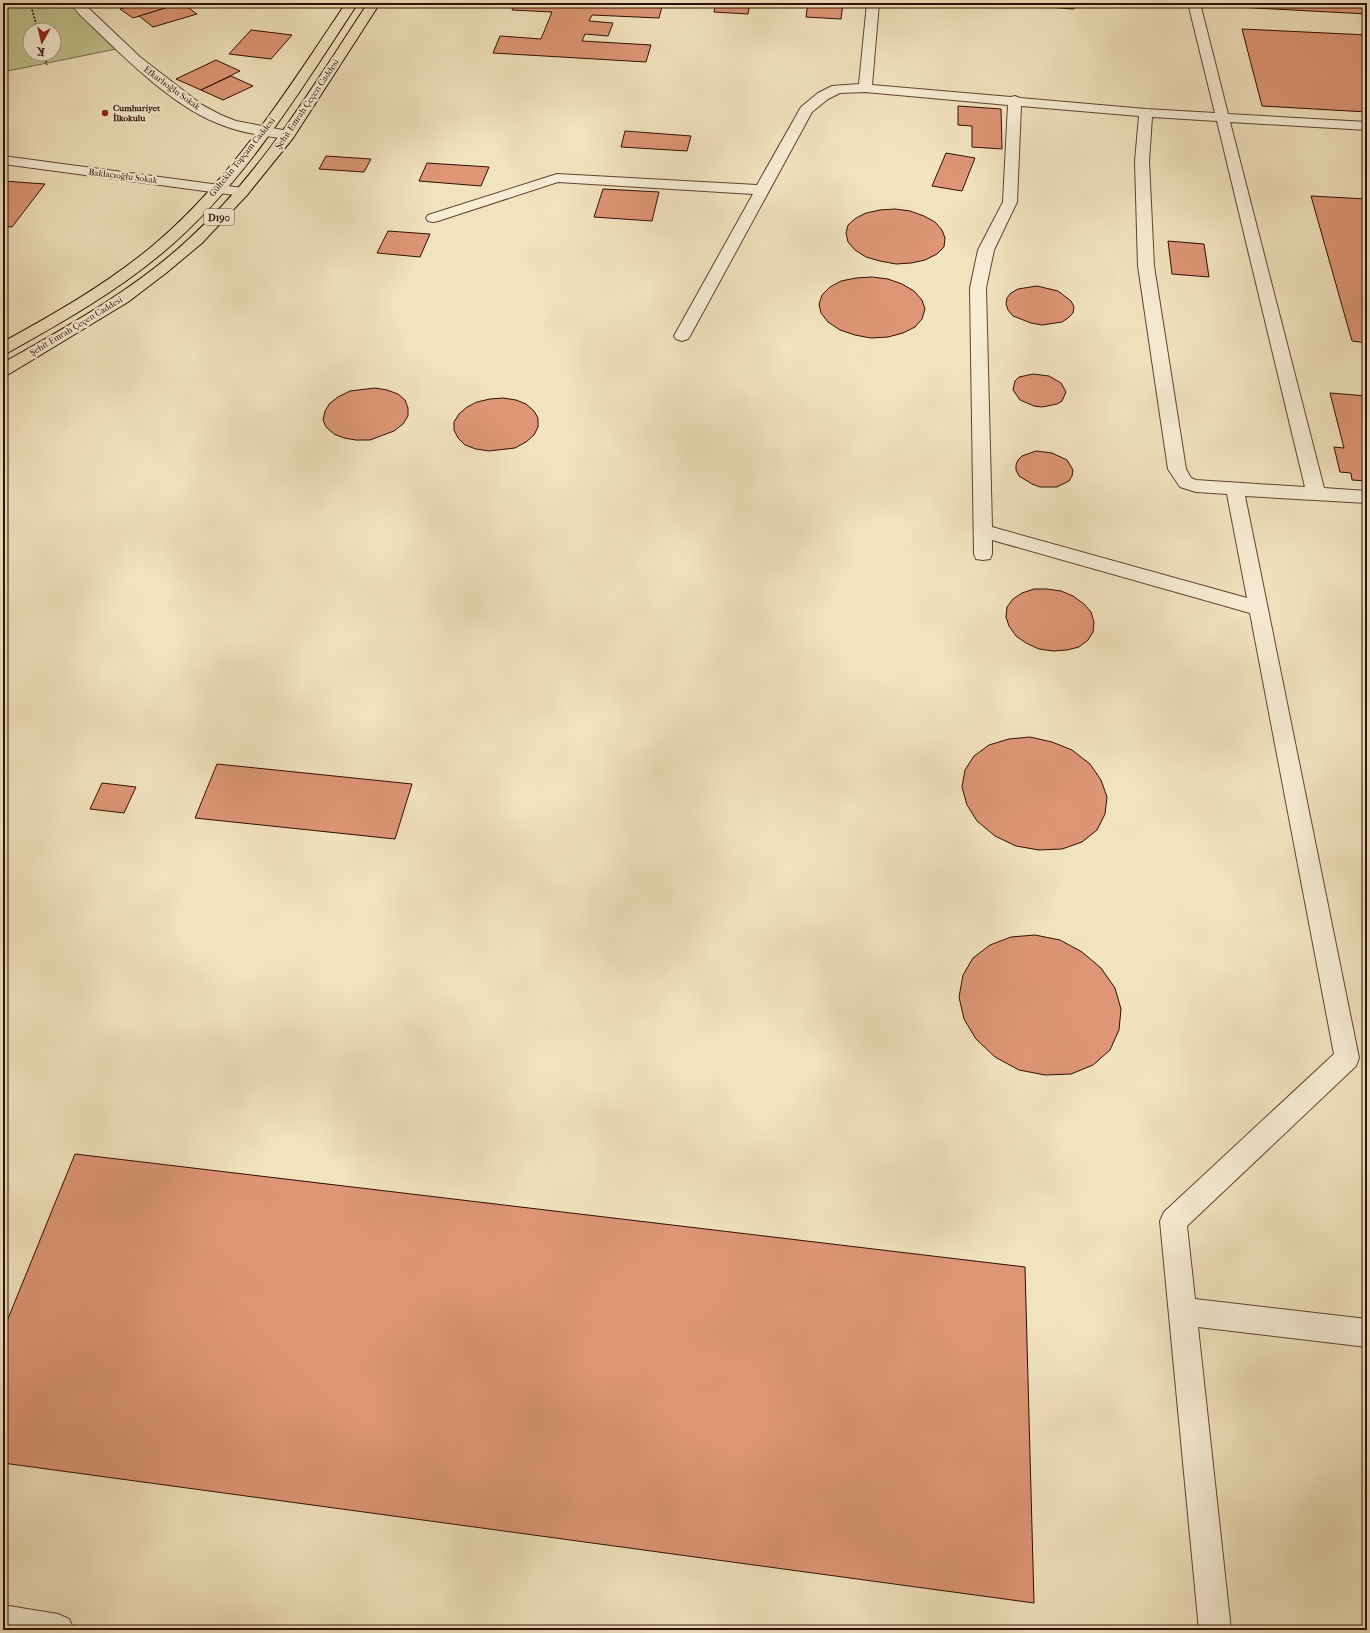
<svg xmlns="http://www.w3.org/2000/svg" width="1370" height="1633" font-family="'IM FELL French Canon',serif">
  <rect width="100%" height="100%" fill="#f2e3bf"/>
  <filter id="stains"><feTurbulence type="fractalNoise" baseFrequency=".005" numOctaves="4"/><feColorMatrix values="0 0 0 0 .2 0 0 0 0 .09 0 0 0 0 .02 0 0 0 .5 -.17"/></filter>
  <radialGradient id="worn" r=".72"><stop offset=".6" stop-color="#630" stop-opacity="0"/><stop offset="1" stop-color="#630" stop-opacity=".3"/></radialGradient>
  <path fill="#c0c28e" stroke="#786848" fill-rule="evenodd" d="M3,3H76L121,48L3,72ZM30,30H54V54H30Z"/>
  <g fill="#de9676" stroke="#2f0e02">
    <polygon points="140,3 182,3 133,18 120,9"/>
    <polygon points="182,3 197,14 153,27 139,16"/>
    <polygon points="515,3 663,3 659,18 592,15 589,21 613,23 608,36 585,34 582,41 651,45 646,62 493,53 500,36 541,39 552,12 512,10"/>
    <polygon points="716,3 750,3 748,14 714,12"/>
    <polygon points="808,3 843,3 841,19 806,17"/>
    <polygon points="991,3 1074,3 1074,9"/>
    <polygon points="1235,3 1367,3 1367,14 1236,7"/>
    <polygon points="1242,29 1367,35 1367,112 1262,106"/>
    <polygon points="251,30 292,35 271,59 229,54"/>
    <polygon points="216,60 240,71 201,90 176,79"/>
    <polygon points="231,76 253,86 223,100 201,90"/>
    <polygon points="958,106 1001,109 1002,149 972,147 972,126 958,125"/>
    <polygon points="625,131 691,136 687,151 621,147"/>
    <polygon points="946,153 975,158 962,191 932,186"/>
    <polygon points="326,156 371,159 364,172 319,169"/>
    <polygon points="427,163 489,167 481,186 419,181"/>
    <polygon points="3,181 45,184 12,227 3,226"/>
    <polygon points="603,189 659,192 652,221 594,217"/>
    <polygon points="1311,196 1367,199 1367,343 1352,341"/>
    <polygon points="895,209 910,211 924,216 935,222 942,230 945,238 944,247 937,254 925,260 911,263 896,264 880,261 866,257 855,250 848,242 846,233 848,225 856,218 866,213 880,210"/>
    <polygon points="388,231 430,234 420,257 377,253"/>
    <polygon points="1168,241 1204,244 1209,277 1172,274"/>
    <polygon points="872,277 888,279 902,284 914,291 922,300 925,309 922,319 915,327 903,333 888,337 871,338 855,335 840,330 828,322 821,313 819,304 822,295 830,287 841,281 856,278"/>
    <polygon points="1037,286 1058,291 1071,301 1074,307 1073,313 1068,318 1062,322 1042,325 1031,323 1013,316 1008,310 1006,304 1007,298 1011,293 1018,289"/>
    <polygon points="1033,374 1049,376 1061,383 1066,392 1062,401 1057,404 1042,407 1034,406 1020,400 1013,390 1015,381 1019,377"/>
    <polygon points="375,388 387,390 398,394 405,400 408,408 408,416 403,424 394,431 370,440 356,440 344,438 334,434 326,427 323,420 325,411 330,403 338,397 350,391"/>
    <polygon points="1330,393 1367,396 1367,481 1352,480 1351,473 1340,472 1334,447 1344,448"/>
    <polygon points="503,398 516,400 526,404 534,411 538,418 538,427 534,435 526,442 515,448 489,451 476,449 465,445 458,438 454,430 454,422 459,414 467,407 477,402 490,399"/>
    <polygon points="1036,451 1052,453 1067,460 1073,470 1072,476 1069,481 1057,487 1040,487 1032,484 1019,476 1016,470 1016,465 1018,460 1022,456"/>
    <polygon points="1034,589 1047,589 1061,591 1073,596 1084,604 1091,612 1094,622 1093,632 1088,640 1079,647 1067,650 1053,651 1039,649 1026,643 1016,636 1009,626 1006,617 1007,607 1013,599 1022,593"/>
    <polygon points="1030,737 1052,742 1072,750 1090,764 1101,780 1107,797 1105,814 1097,830 1082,842 1062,849 1039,850 1016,846 995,836 977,821 967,805 962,787 965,770 974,756 989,745 1009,739"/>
    <polygon points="217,764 412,784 395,839 195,818"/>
    <polygon points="102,783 136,787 124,813 90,809"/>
    <polygon points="1035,935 1060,940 1082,952 1101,968 1115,988 1121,1009 1119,1030 1110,1050 1093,1065 1071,1074 1045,1075 1019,1070 995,1057 976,1039 964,1019 959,997 963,975 973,958 990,945 1011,937"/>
    <polygon points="75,1154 1025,1267 1034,1603 3,1463 3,1331"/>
  </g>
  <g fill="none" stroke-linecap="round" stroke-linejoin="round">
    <defs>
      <g id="minor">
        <path d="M70,3H83L140,57L202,105L221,115L236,121L288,131L293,132L295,135L293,138L288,139C264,136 240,133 217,123C176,107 131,64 99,33C90,24 78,14 70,3Z"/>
        <path d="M867,3H879L872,85L1011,97L1015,96L1020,98L1146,109L1215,113L1188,3H1200L1228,114L1367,122V130L1230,122L1324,488L1367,491V503L1245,496L1359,1058L1356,1066L1187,1226L1195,1299L1367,1319V1347L1198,1327L1231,1630H1199L1160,1221L1164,1212L1334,1054L1250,613L992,540V554L990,559L983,560L976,559L974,554L970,288L978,250L1003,202L1008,105L865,92L840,93L828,99L812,112L690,336L688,339L682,341L676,339L674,336L753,194L558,182L438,221L433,222L428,221L426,218L428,215L557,174L757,185L801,107L818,93L832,86L859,84ZM1021,106L1139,116L1135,161L1138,266L1168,469L1180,487L1196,492L1227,494L1247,598L992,527L986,288L994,250L1017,202ZM1152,117L1217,121L1305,487L1196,480L1191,478L1186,469L1154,266L1149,161Z"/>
        <polygon points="3,156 242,188 247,189 249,192 247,195 242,196 3,164"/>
        <polygon points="3,1605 58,1614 69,1619 74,1630 3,1630"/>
      </g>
      <g id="highway">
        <path d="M346,3H358C300,91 243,186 161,254C114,293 61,323 9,352L3,354V342C54,314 105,285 150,248C231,181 288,89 346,3Z"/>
        <path d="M368,3H380L293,138L247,195L202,243L166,273L128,302L9,374L3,375V363C68,326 136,289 191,237C264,170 314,84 368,3Z"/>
      </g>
    </defs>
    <use href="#minor" stroke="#604331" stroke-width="2"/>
    <use href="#highway" stroke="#2f0e02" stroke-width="2"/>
    <g stroke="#2f0e02" stroke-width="1.5" stroke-dasharray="2 1.5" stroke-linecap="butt">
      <polyline points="30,3 38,30"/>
      <polyline points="3,8 30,3"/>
      <polyline points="44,54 47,65"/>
    </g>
    <use href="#minor" fill="#f7edd5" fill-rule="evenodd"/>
    <use href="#highway" fill="#f2e3bf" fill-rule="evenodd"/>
  </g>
  <circle fill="#8f2418" stroke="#f7edd5" stroke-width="1.5" cx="105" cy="113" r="4"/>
  <g text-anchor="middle" stroke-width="4" stroke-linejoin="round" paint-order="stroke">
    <g font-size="9" fill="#2f0e02" stroke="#f7edd5">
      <text transform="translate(172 88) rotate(36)" y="3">Efkarlıoğlu Sokak</text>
      <text transform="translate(307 104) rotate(-56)" y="3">Şehit Emrah Çeçen Caddesi</text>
      <text transform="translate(242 157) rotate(-51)" y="3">Gültekin Topçam Caddesi</text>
      <text transform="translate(123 176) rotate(7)" y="3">Baklacıoğlu Sokak</text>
      <text transform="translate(76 326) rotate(-31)" y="3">Şehit Emrah Çeçen Caddesi</text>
    </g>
    <g font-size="9" font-weight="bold" fill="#2f0e02" stroke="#f7edd5" text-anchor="start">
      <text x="113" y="111">Cumhuriyet<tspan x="113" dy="10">İlkokulu</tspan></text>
    </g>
    <rect fill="#f7edd5" stroke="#6b5141" stroke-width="1" x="204" y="209" width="30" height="16" rx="3"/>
    <g font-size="10" font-weight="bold" fill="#2f0e02">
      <text x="219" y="221">D190</text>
    </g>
  </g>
  <rect width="1370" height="1633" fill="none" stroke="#f2e3bf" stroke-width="16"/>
  <rect x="4" y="4" width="1362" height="1625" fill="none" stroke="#2f0e02" stroke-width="2"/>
  <rect x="8" y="8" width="1354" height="1617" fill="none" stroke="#2f0e02"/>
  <g transform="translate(42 42) rotate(188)"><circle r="19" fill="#f7edd5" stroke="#a79481"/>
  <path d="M0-3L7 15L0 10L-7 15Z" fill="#8f2418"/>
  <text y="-6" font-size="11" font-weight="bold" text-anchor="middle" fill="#2f0e02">K</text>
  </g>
  <rect width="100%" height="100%" filter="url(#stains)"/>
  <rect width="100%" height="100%" fill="url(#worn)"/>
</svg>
